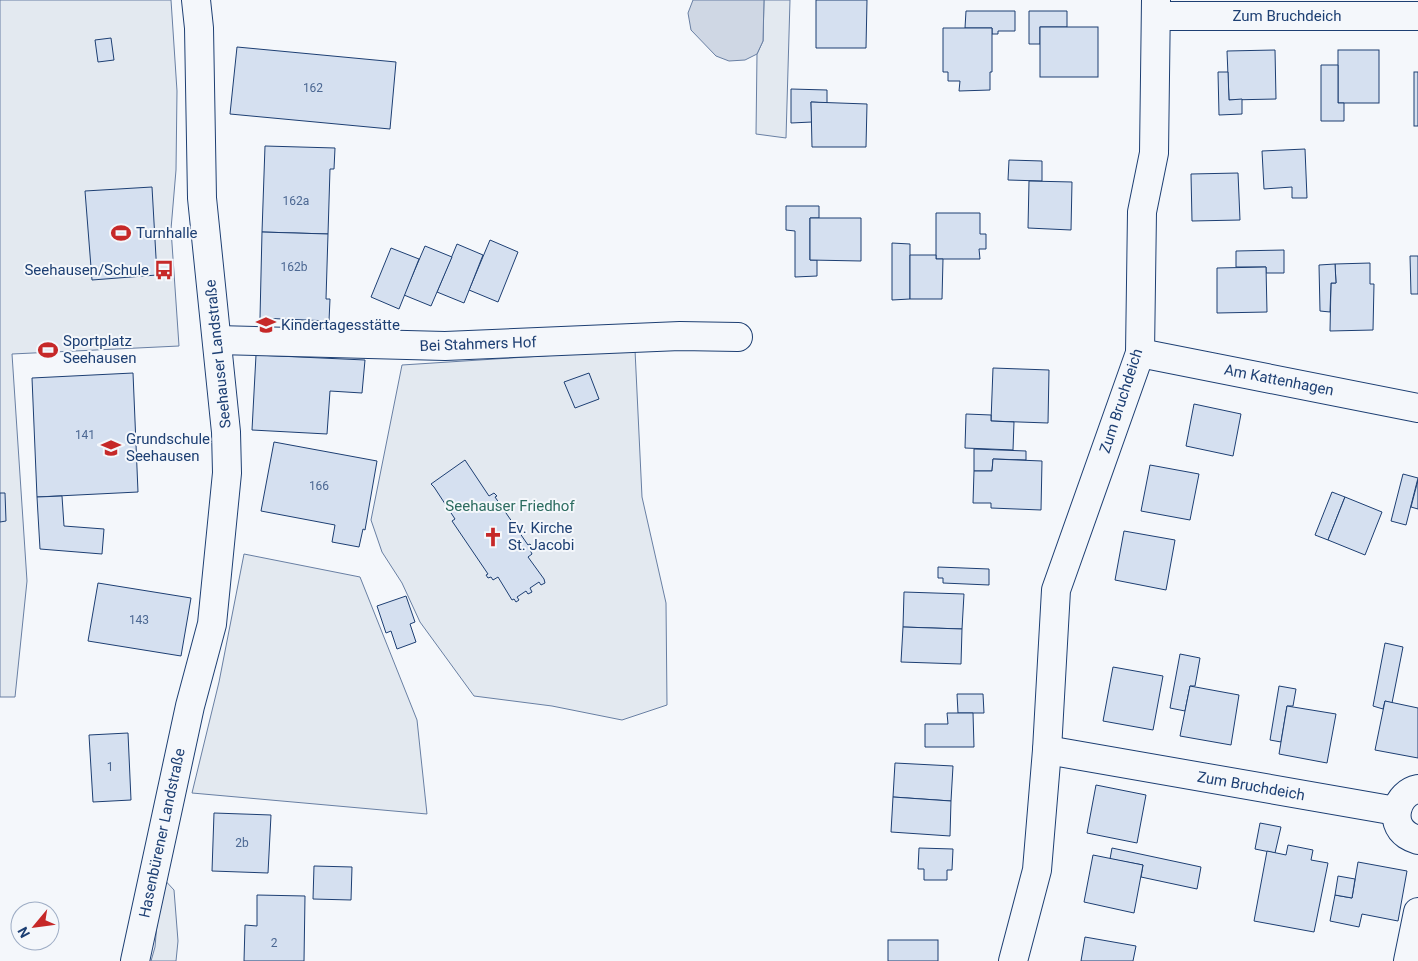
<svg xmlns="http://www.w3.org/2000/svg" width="1418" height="961" font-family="Roboto,sans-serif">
  <rect width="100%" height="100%" fill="#f4f7fb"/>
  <g fill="#e3e9f0" stroke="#687fa3">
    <polygon points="0,0 171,0 177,91 176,170 171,229 179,346 12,354 27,581 15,697 0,697"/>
    <polygon points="764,0 790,0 786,138 756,134 757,54 763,41"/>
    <polygon points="635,350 642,497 666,603 667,705 622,720 552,706 474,696 420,622 402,583 382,552 371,520 402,365"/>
    <polygon points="244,554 360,577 417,720 427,814 192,793 219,682"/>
    <polygon points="161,876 174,890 178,941 176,961 151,961 155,947"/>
  </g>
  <polygon fill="#cfd7e4" stroke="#687fa3" points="693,0 764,0 763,41 757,54 745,60 729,61 716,56 691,30 688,13"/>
  <g fill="#d5e0f0" stroke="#1d3f73">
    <polygon points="816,0 867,0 866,48 816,48"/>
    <polygon points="966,11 1015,11 1015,31 998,31 998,34 992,34 992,28 965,28"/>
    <polygon points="1029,11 1067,11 1067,27 1040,27 1040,44 1029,44"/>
    <rect x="1040" y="27" width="58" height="50"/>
    <polygon points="943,28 992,28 992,72 990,72 990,90 959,91 960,81 948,81 948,72 943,72"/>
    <polygon points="111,38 114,60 98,62 95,40"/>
    <polygon points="237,47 396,62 390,129 230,114"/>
    <polygon points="1275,50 1276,99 1229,100 1227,51"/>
    <rect x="1338" y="50" width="41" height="53"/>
    <polygon points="1321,65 1338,65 1338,103 1344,103 1344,121 1321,121"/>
    <polygon points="1218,72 1228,72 1229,100 1242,99 1242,114 1219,115"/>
    <rect x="1414" y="72" width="4" height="54"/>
    <polygon points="791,89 827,90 827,103 811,102 812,122 791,123"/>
    <polygon points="811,102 867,104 866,147 812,147"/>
    <polygon points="265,146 335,148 334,169 330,169 328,234 262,232"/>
    <polygon points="1305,149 1307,198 1292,198 1292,187 1264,189 1262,151"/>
    <polygon points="1009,160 1042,161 1042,181 1008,180"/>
    <polygon points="1238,173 1240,220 1192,221 1191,174"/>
    <polygon points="1029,181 1072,182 1071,230 1028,228"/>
    <polygon points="152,187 157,275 92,280 85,191"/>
    <polygon points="786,206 819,206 819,218 810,218 810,260 817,260 817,276 795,277 795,231 786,230"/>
    <polygon points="936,213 980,213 980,234 986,234 986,249 979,249 980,259 936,259"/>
    <polygon points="810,218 861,218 861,261 810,260"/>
    <polygon points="262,232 328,234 326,299 330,299 329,321 260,318"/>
    <polygon points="490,240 518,252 498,302 469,290"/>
    <polygon points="892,243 910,244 910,299 892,300"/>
    <polygon points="457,244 483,255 464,303 437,292"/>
    <polygon points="425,246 452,257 431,306 404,295"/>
    <polygon points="391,248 419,259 399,309 371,297"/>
    <polygon points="1284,250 1284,273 1266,273 1266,267 1236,267 1236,251"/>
    <polygon points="910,255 936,255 936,259 943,259 942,299 910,299"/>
    <polygon points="1410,256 1418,256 1418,294 1411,294"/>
    <polygon points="1370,263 1370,284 1374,284 1373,330 1330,331 1331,283 1336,283 1335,264"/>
    <polygon points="1335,264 1336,283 1331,283 1330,312 1320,311 1319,265"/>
    <polygon points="1266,267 1267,312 1217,313 1217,268"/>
    <polygon points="256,355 365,360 362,393 330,391 327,434 252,430"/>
    <polygon points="993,368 1049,370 1048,423 991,421"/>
    <polygon points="133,373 138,492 37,497 32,378"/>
    <polygon points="589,373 599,399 575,408 564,382"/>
    <polygon points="1194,404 1241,414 1233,456 1186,446"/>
    <polygon points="966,414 991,415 991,421 1014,422 1013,450 965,448"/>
    <polygon points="274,442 377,461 365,530 363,529 359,547 332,542 335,525 261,511"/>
    <polygon points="974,449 1026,451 1026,460 993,459 992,471 974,471"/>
    <polygon points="993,459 1042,461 1041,510 991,508 991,503 973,503 974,471 992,471"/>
    <polygon points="465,460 489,496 494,493 497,496 495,497 528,545 530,544 533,548 530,550 532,554 528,557 544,579 545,583 541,585 539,582 530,588 532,592 528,594 526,591 517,597 519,600 516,602 514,599 512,600 498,577 493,580 491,577 488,578 486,575 488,574 452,521 455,519 434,487 431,484"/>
    <polygon points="1150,465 1199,474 1190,520 1141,511"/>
    <polygon points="1403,474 1418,478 1406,525 1391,521"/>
    <polygon points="1418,480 1418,509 1411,507"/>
    <polygon points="1332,492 1345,497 1328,540 1315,535"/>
    <polygon points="0,493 5,493 6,521 0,522"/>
    <polygon points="62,496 64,526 104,529 102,554 40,549 37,497"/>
    <polygon points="1345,497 1382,512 1365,555 1328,540"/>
    <polygon points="1124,531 1175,540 1166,590 1115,580"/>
    <polygon points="938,567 989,569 989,585 943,583 943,578 938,578"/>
    <polygon points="98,583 191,598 181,656 88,641"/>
    <polygon points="904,592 964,594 962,629 903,627"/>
    <polygon points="406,596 415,622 410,624 416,642 397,649 391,631 386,633 377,606"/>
    <polygon points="903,627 962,629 961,664 901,662"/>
    <polygon points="1385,643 1403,647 1392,703 1385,701 1383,709 1373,706"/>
    <polygon points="1180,654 1200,658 1195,686 1190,686 1185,711 1170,708"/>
    <polygon points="1113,667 1163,676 1153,730 1103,721"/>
    <polygon points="1190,686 1239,695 1231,745 1180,736"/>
    <polygon points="1279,686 1296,689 1293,706 1287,706 1281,742 1270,740"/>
    <polygon points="957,694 983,694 984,713 958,713"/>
    <polygon points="1385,701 1418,708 1418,758 1375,750"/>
    <polygon points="1287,706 1336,714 1327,763 1279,754"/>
    <polygon points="947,713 973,713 974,747 925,747 925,724 948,724"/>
    <polygon points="128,733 131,800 93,802 89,735"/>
    <polygon points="895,763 953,766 951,801 893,797"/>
    <polygon points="1096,785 1146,795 1137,843 1087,833"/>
    <polygon points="893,797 951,801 950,836 891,832"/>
    <polygon points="214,813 271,815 268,873 212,871"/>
    <polygon points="1260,823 1281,827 1275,853 1255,849"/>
    <polygon points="1288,845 1313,850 1311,860 1328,863 1314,932 1254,921 1267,851 1286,855"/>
    <polygon points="919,848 953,849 952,870 947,870 947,880 924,880 924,869 918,869"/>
    <polygon points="1112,848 1201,867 1197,889 1141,877 1143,865 1110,859"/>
    <polygon points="1093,855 1143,865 1134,913 1084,902"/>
    <polygon points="1358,862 1407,871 1398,921 1362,914 1359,927 1330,921 1335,895 1352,898"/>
    <polygon points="314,866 352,867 351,900 313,899"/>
    <polygon points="1338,876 1355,879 1352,898 1335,895"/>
    <polygon points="257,895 305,896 304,961 244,961 245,925 257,926"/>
    <polygon points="1085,937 1136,946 1133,961 1081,961"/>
    <rect x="888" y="940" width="50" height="21"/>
  </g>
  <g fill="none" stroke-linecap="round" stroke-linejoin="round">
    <defs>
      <g id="minor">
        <polyline points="1156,16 1418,16"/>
        <polyline points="217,340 445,346 680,336 738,337"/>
        <polyline points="1140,353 1418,408"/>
        <polyline points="1047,750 1396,811"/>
        <path d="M1418,789C1397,793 1388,822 1407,835C1410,837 1415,839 1418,840"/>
        <polyline points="135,961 190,706 212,624 227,473 226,432 202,198 199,28 196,0"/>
        <polyline points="1013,961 1037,870 1047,750 1056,590 1140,353 1142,212 1154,153 1156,0"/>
        <polyline points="1408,961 1418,912"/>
      </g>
    </defs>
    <use href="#minor" stroke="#1d3f73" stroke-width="30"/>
    <use href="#minor" stroke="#f4f7fb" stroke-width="28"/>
  </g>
  <defs>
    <symbol id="stadium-bare" viewBox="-9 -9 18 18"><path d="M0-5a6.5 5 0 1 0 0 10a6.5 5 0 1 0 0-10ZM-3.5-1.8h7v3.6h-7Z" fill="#c62828" stroke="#f4f7fb" stroke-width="2.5" paint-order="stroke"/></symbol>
    <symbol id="bus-bare" viewBox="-9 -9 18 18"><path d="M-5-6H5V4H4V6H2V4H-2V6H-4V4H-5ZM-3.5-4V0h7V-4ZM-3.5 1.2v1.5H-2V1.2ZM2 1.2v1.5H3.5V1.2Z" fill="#c62828" stroke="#f4f7fb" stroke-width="2.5" paint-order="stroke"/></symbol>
    <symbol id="school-bare" viewBox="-9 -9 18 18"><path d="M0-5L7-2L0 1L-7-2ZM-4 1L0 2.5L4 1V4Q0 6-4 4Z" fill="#c62828" stroke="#f4f7fb" stroke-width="2.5" paint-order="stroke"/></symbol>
    <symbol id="church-bare" viewBox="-9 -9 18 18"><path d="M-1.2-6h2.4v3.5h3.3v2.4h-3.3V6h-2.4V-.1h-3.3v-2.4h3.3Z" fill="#c62828" stroke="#f4f7fb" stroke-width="2.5" paint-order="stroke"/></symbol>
  </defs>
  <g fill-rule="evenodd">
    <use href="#stadium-bare" x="107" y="219" width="28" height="28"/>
    <use href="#bus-bare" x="150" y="256" width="28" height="28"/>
    <use href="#school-bare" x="252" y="311" width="28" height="28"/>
    <use href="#stadium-bare" x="34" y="336" width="28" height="28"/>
    <use href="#school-bare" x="97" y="434" width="28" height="28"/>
    <use href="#church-bare" x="479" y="523" width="28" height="28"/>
  </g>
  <g text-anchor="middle" stroke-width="4" stroke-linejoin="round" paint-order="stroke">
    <g font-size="12" fill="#4b6792">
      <text x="313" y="92">162</text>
      <text x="296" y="205">162a</text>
      <text x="294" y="271">162b</text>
      <text x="85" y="439">141</text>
      <text x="319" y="490">166</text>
      <text x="139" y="624">143</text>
      <text x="110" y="771">1</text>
      <text x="242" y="847">2b</text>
      <text x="274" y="947">2</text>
    </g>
    <g font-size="15" fill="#1d3f73" stroke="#f4f7fb">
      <text x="1287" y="21">Zum Bruchdeich</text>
      <text transform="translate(478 344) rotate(-2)" y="5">Bei Stahmers Hof</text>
      <text transform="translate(218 354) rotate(-96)" y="5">Seehauser Landstraße</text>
      <text transform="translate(1279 380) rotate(11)" y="5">Am Kattenhagen</text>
      <text transform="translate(1121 401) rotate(-72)" y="5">Zum Bruchdeich</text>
      <text transform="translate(1251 786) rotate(10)" y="5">Zum Bruchdeich</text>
      <text transform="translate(162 833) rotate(-78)" y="5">Hasenbürener Landstraße</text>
    </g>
    <g font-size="15" fill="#1d3f73" stroke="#f4f7fb" text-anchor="start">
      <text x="136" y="238">Turnhalle</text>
      <text x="149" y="275" text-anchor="end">Seehausen/Schule</text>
      <text x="281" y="330">Kindertagesstätte</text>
      <text x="63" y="346">Sportplatz<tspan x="63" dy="17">Seehausen</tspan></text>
      <text x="126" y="444">Grundschule<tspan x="126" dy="17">Seehausen</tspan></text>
      <text x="508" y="533">Ev. Kirche<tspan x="508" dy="17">St. Jacobi</tspan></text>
    </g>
    <g font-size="15" fill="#2c6c60" stroke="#f4f7fb">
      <text x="510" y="511">Seehauser Friedhof</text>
    </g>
  </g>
  <g transform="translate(35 926) rotate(241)"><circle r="24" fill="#f4f7fb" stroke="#9eadc5"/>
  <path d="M0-4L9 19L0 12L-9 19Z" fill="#c62828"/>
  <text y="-8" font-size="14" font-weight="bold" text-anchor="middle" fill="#1d3f73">N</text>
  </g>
</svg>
